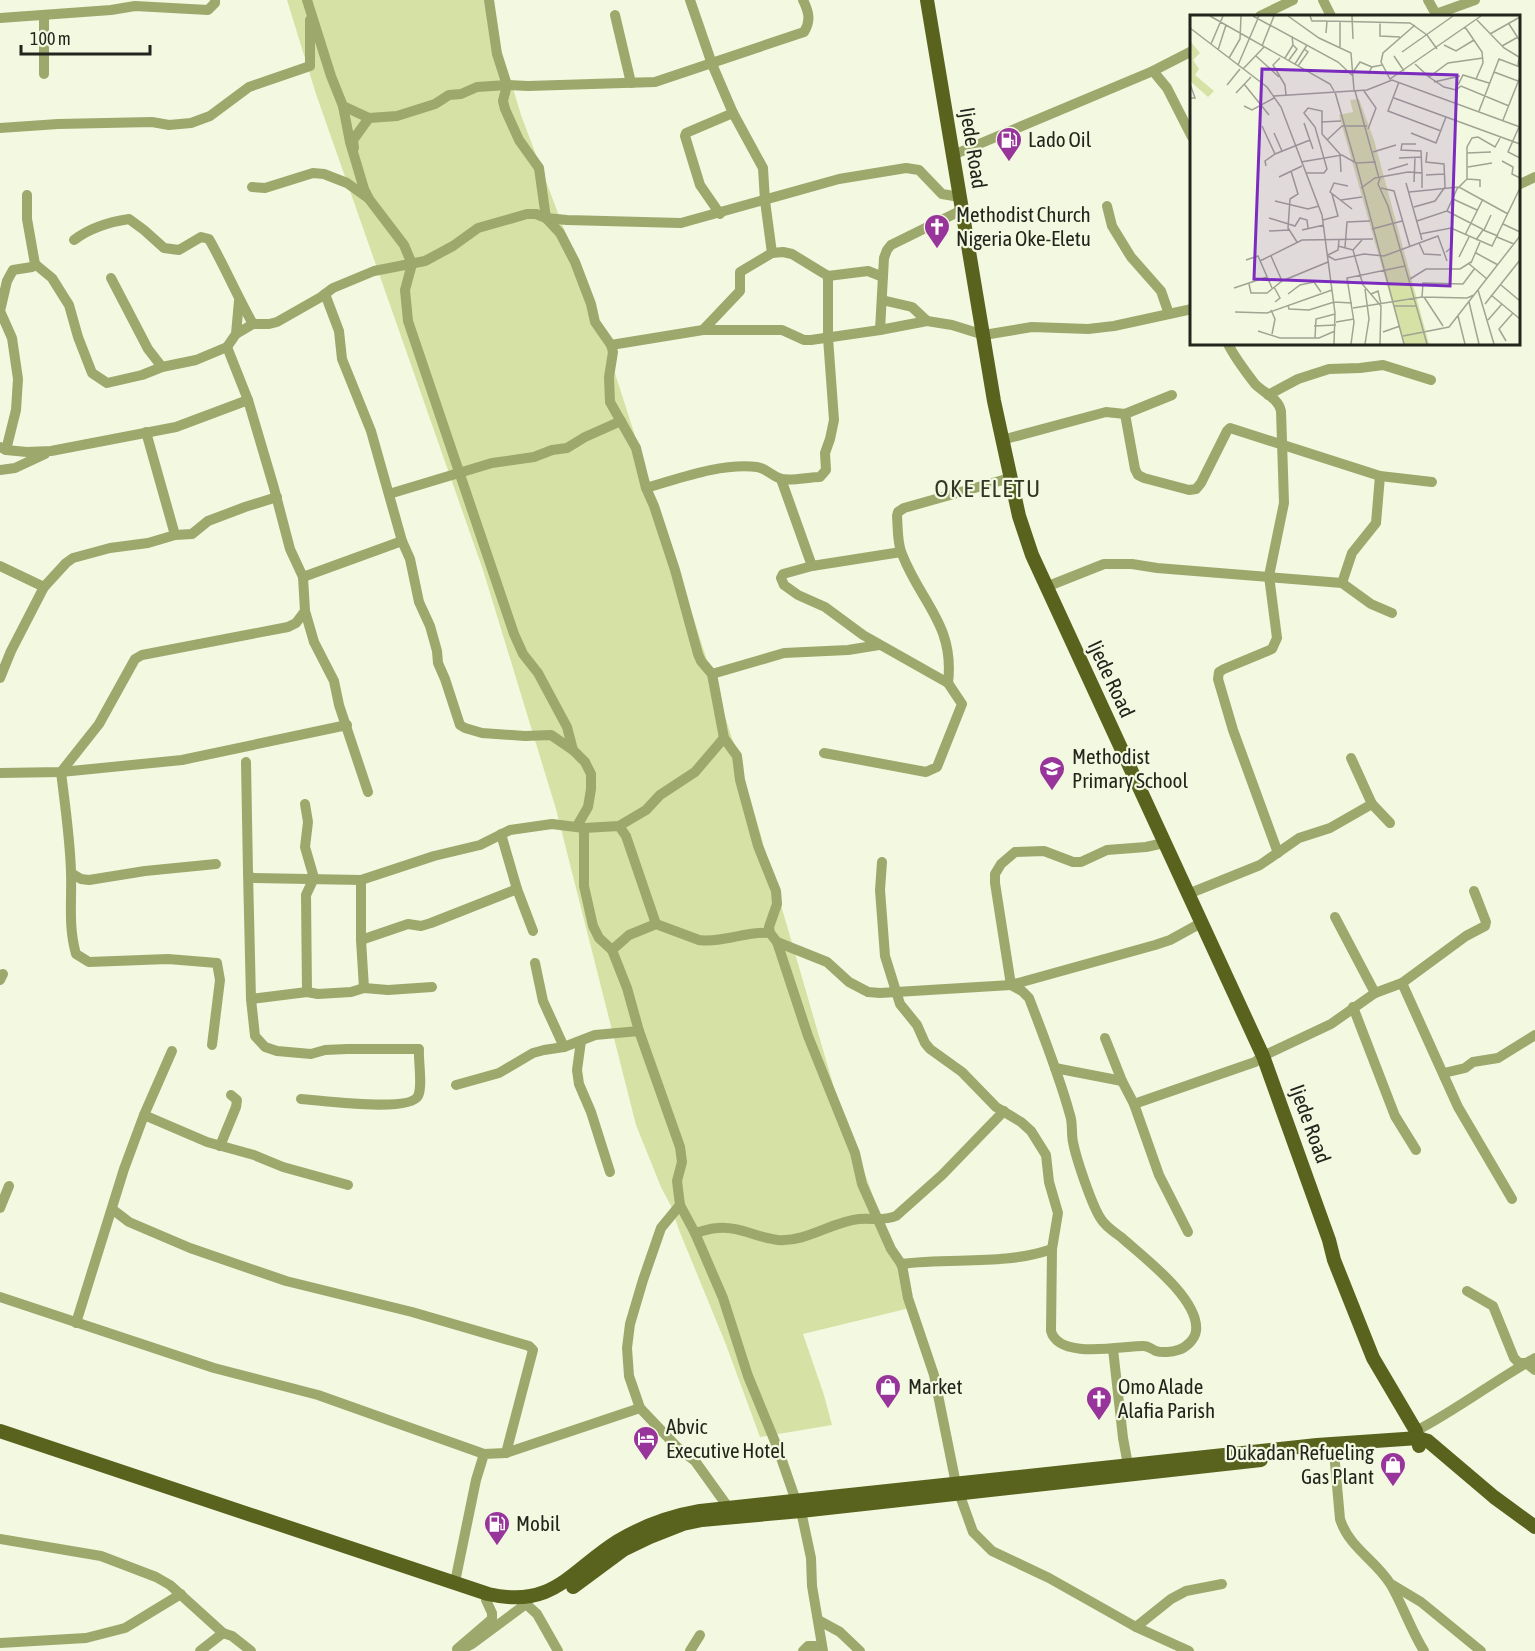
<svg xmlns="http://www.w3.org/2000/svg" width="1535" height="1651" font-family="'Asap Condensed',sans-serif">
  <rect width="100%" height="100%" fill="#f3f8e1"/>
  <polygon fill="#d6e1a5" points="287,0 486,0 521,115 596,314 738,757 837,1098 914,1307 803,1334 824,1395 832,1425 760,1437 725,1342 679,1230 671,1206 661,1187 636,1125 556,809 483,570 316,94"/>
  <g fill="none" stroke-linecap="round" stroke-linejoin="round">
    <g stroke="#9da86c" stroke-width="10">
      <polyline points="307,0 331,76 343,106 350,142 364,189 369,199 404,245 412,264 405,290 408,321 514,634 523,654 538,673 567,727 573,750 585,762 591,774 591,789 588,807 577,826"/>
      <polyline points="489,0 497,54 507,85 503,101 505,109 519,140 539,168 546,218 560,233 575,262 591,304 595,322 611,345 613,352 609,377 610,402 636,448 646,488 654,506 675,570 698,654 701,661 712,674 724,738 737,756 740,780 758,846 776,891 777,904 769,927 770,933 777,942 827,962 849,982 868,992 880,993 1011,985 1155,945 1170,940 1201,923"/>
      <polyline points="690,0 712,64 733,113 763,168 765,201 772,253"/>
      <polyline points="1323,0 1331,16"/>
      <polyline points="1428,0 1437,16"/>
      <polyline points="1436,14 1475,0"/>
      <polyline points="615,15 631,83"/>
      <polyline points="1260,16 1293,0"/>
      <polyline points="0,18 111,10 135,6 208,10 215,3 215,0"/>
      <polyline points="1153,71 1167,88 1192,137"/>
      <polyline points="44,74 44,15"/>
      <polyline points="343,106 369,118"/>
      <polyline points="0,128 58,124 152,122 169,125 191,123 210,116 249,87 310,66 310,20"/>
      <path d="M354,148L353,140L369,118L397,116L435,104L449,95L461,94L477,87L507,85L528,86L655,82L804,32C811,21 809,12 803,0"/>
      <polyline points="953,155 1153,71 1192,51"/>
      <polyline points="1518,185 1535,177"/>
      <polyline points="252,187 265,188 313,173 324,174 347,183 368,198"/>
      <polyline points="27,195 27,219 35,264 52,278 62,294 69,305 78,337 92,373 107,383 142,375 162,367 196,360 227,347 236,334 253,324 269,324 277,322 321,297 333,288 374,271 425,261 453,246 478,228 527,214 536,214 546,218 567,220 681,223 839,179 906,168 919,170 942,194 960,197"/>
      <polyline points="1107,206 1112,226 1131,257 1161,291 1169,314"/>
      <polyline points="720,214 700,185 685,136 686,133 733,113"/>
      <path d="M74,240C91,227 109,222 129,219L144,230L164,248L179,250L201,237L209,239C225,267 237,296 253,324"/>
      <polyline points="111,278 148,349 162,367"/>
      <polyline points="325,294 339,331 342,359 371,431 402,541 410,559 419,602 430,626 437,651 438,663 445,679 460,725 465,728 482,733 525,736 551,735 573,750"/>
      <polyline points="882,300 912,307 927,321"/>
      <polyline points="703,330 740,291 740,272 772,253 783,252 792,254 828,276 868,271 883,277"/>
      <polyline points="880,330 884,258 887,250 891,245 962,210"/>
      <polyline points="236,334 239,301"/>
      <path d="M1228,344C1235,358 1245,371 1255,384C1264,393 1278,398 1281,411L1284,503L1269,576L1277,638L1272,649L1224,669L1219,672L1218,679L1233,730L1278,853"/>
      <polyline points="611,345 703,330 782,330 804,340 811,340 880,330 927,321 952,325 984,335 1032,327 1088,329 1114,326 1192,309"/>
      <polyline points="227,347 248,400 274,488 290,549 303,577 305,611 314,642 334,681 339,705 368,792"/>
      <polyline points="1268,395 1298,379 1329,369 1360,368 1383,365 1431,380"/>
      <polyline points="1125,414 1135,469 1138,475 1144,478 1189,490 1196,489 1201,483 1227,431 1230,428 1380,476 1432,482"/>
      <polyline points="146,432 175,535"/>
      <polyline points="1002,440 1106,412 1125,414 1172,395"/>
      <polyline points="0,447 6,450 27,452 51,451 176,427 248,400"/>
      <polyline points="6,450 16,410 18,379 12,338 0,311 7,281 13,270 32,267 35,264"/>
      <polyline points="0,470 15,468 45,454"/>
      <polyline points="781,479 812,566"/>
      <path d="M646,488C681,478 720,463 757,467C766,468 773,477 782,479C793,481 809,477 820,477L826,470L825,453L830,439L834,420L828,338V276"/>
      <polyline points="389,494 492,463 534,457 552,450 567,448 585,437 621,421"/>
      <polyline points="0,566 44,587"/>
      <polyline points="303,577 402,541"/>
      <polyline points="1342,583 1352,553 1376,523 1380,476"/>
      <polyline points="1046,587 1104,564 1132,564 1157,568 1342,583 1371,604 1392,613"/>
      <polyline points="712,674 784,653 848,650 879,645"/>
      <polyline points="0,678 11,651 44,587 66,563 73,558 110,548 148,543 175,535 192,534 208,521 245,507 277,497"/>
      <path d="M948,683C955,625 921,603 902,554C897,543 898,528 897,516L898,512L904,508L1010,478"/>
      <polyline points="824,753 926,772 937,767 962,704 948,683 863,635 825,607 798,595 784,585 781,578 783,574 812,566 901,552"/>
      <polyline points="1351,758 1372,804 1390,823"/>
      <polyline points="246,762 248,872 250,878 361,880 434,856 480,845 510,830 552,824 584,828 619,826 646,810 660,795 695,772 724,738"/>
      <polyline points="0,773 61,772 182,760 347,725"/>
      <polyline points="305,804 308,822 305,847 314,878 306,895 307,992"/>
      <polyline points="619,826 626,836 656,924"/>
      <polyline points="584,828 584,886 593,926 599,938 612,950 627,988 639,1031 680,1147 682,1162 677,1181 680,1205 695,1233 723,1298 748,1376 778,1449 796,1501"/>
      <polyline points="501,834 517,889 533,931"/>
      <path d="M882,862L880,890L885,956L900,1004L917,1025L925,1043L930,1049L962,1072L996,1107L1021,1122L1031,1131L1046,1155L1049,1182L1058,1213L1052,1249L1051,1331C1059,1360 1121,1346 1143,1346C1149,1346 1151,1349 1156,1351C1162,1353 1172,1352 1178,1350C1186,1348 1195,1339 1196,1331C1200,1299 1142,1256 1121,1237C1114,1232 1105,1226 1101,1219C1092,1206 1076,1158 1073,1142C1071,1133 1073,1123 1070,1115C1059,1075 1044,1037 1029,998L1022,991L1011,985L995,883V874L1001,864L1015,852L1044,851L1073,862H1081L1107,850L1146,847L1164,843"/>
      <path d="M248,872L251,999L255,1036L265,1047L277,1051L311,1054L325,1050L347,1049H419C418,1060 423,1086 418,1096C409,1113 320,1100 301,1099"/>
      <polyline points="71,873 81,879 89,880 145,871 216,864"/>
      <polyline points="361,880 361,940 364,988"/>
      <polyline points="1188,894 1260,865 1299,838 1330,828 1372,804"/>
      <polyline points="1335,917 1375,993"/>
      <polyline points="361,940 408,924 421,926 431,923 517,889"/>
      <polyline points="777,942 808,1036 855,1153 862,1184 891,1249 902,1265 908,1298 934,1375 956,1484"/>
      <path d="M612,950L629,935L656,924L699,940C723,943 746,931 770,933"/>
      <polyline points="535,963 543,1001 564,1047"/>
      <polyline points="0,980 3,974"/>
      <polyline points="1402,983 1458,1107 1512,1199"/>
      <polyline points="251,999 307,992 318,994 351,992 364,988 388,990 432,987"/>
      <polyline points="1353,1007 1395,1116 1416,1150"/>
      <polyline points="1105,1038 1122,1081 1134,1104 1159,1175 1188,1232"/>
      <polyline points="581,1041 577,1070 579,1084 591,1112 610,1172"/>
      <path d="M212,1045L220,980L217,963L168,959L89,962L76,954C68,926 72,901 71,872C70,838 65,805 61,772L99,724L135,659L142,655L288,627L296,623L305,611"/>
      <polyline points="1055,1068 1122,1081"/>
      <polyline points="1444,1073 1465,1068 1473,1062 1498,1058 1535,1035"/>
      <polyline points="456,1085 499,1073 533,1053 544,1050 564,1047 595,1035 639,1031"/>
      <polyline points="1134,1104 1255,1062 1263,1056 1331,1024 1375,993 1402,983 1466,936 1485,926 1486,922 1474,891"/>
      <polyline points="144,1115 172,1051"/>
      <polyline points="220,1146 236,1107 237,1100 231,1095"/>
      <polyline points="680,1205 661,1228 643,1280 630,1324 627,1348 629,1376 640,1408 677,1447 695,1461 728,1507"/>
      <polyline points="0,1208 9,1186"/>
      <polyline points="112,1209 129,1222 190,1248 286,1281 412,1312 529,1346 533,1350 506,1453 484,1454 476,1480 455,1582"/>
      <path d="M695,1233C703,1231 711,1228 718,1228C738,1226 758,1238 778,1240C807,1242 831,1222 859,1219C872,1218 884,1221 896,1216L942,1175L1004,1111"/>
      <path d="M901,1264C951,1257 1004,1266 1052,1249"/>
      <polyline points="1467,1291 1493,1306 1514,1358 1519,1363 1526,1363 1535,1370"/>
      <polyline points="0,1297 214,1368 318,1395 484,1454"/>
      <polyline points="76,1323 124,1169 144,1115 207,1142 254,1155 283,1167 348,1185"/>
      <polyline points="1113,1349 1123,1438 1128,1465"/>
      <path d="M1416,1431C1458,1409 1494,1381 1535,1358"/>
      <path d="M1334,1452L1340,1519C1349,1548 1376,1560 1391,1585C1403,1606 1411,1630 1424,1651"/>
      <polyline points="506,1453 640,1408"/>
      <polyline points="959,1493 973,1532 992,1551 1049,1578 1136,1627 1189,1651"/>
      <polyline points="801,1511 811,1558 812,1586 823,1651"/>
      <polyline points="0,1539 101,1556 156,1577 170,1585 223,1633"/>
      <polyline points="1391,1584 1421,1602 1481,1651"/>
      <polyline points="818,1620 840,1632 860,1651"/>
      <polyline points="1136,1627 1171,1599 1186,1591 1222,1584"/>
      <polyline points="0,1643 86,1638 125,1628 181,1594"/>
      <polyline points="457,1649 492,1619 492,1613 486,1600"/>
      <polyline points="200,1651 223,1633 232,1636 251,1651"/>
      <polyline points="458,1651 472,1644 526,1604 537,1614 558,1651"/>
      <polyline points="690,1651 700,1635"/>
      <polyline points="803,1651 808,1646 821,1646"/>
    </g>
    <g stroke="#59631d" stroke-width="14">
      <polyline points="927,0 994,401 1019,516 1032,555 1263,1056 1329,1240 1334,1260 1373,1358 1416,1431 1419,1446"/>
      <path d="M0,1431L488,1594C554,1609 570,1571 618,1541C643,1526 671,1516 700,1511L1317,1445L1404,1439L1418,1438L1428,1441L1494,1497L1535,1527"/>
      <polyline points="573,1587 623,1550 650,1537 683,1524 702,1520 801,1511 1261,1460"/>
    </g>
  </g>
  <defs>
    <symbol id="fuel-pin" viewBox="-11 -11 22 30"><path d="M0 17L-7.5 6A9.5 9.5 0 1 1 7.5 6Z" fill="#98359b" stroke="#f3f8e1"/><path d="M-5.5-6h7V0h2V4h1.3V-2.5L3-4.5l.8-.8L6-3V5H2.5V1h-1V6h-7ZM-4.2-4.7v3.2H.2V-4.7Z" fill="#fff"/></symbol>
    <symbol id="church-pin" viewBox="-11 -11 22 30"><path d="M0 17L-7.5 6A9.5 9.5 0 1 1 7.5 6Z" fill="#98359b" stroke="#f3f8e1"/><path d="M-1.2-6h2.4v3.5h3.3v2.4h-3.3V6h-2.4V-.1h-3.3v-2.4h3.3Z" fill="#fff"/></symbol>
    <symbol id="school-pin" viewBox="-11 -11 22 30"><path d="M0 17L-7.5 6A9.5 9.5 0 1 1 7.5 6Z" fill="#98359b" stroke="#f3f8e1"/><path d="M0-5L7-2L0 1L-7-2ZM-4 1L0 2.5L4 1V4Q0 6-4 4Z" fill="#fff"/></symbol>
    <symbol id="shop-pin" viewBox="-11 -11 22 30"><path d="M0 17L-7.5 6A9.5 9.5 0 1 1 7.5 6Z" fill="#98359b" stroke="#f3f8e1"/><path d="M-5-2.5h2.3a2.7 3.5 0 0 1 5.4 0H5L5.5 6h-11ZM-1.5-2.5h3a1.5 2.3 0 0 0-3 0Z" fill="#fff"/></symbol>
    <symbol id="hotel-pin" viewBox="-11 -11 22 30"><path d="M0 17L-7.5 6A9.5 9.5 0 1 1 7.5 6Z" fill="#98359b" stroke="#f3f8e1"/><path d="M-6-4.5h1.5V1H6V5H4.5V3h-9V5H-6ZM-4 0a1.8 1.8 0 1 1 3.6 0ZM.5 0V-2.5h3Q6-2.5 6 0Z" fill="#fff"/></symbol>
  </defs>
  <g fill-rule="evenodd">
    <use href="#fuel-pin" x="994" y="125" width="30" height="40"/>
    <use href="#church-pin" x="922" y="212" width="30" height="40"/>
    <use href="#school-pin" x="1037" y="754" width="30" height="40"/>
    <use href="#shop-pin" x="873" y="1372" width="30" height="40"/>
    <use href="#church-pin" x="1084" y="1384" width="30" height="40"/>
    <use href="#hotel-pin" x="631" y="1424" width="30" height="40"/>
    <use href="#shop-pin" x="1378" y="1450" width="30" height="40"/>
    <use href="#fuel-pin" x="482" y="1509" width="30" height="40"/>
  </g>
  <g text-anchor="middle" stroke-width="4.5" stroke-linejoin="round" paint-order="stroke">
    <g font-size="21" fill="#23251c" stroke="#f3f8e1" text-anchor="start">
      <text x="1028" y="147">Lado Oil</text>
      <text x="956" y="222">Methodist Church<tspan x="956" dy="24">Nigeria Oke-Eletu</tspan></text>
      <text x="1072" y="764">Methodist<tspan x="1072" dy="24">Primary School</tspan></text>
      <text x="908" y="1394">Market</text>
      <text x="1118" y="1394">Omo Alade<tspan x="1118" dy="24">Alafia Parish</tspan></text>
      <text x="666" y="1434">Abvic<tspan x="666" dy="24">Executive Hotel</tspan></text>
      <text x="1374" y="1460" text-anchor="end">Dukadan Refueling<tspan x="1374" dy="24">Gas Plant</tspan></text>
      <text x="516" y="1531">Mobil</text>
    </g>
    <g font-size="21" fill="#23251c" stroke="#f3f8e1">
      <text transform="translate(973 148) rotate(81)" y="7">Ijede Road</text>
      <text transform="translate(1111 679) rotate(65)" y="7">Ijede Road</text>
      <text transform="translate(1310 1124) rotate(70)" y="7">Ijede Road</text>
    </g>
    <g font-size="24" letter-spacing="1.5" fill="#323623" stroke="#f3f8e1">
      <text x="988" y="497">OKE ELETU</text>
    </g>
  </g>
  <g transform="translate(1190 15)">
    <rect width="330" height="330" fill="#f3f8e1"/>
    <path d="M1,27L10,38L3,45L9,54L5,60L24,76L18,82L0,66ZM169,84L184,125L239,329H214L185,228L149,100L163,97L160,85Z" fill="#d6e1a5"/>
    <path fill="none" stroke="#a0a492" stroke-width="1.5" d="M20,1L140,69L144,76M63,1L148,47L163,61M98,1L129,23L161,38L164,75M120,1L122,6H137M162,1L163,24M287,5L314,33L329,42L328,51M150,7V32M190,7V21L210,22M319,9L330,26M225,10L193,38L191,47L200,64L291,1M275,12L292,37L293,48L286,64M0,13L77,72L91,92L132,200L145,298L144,329M136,18L137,6L220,8L237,20L247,34M300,19L330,2M21,29L33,1M254,30L266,36L284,25M72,31L84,1M312,31L328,22M28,35L36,10M212,37L263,1M66,41L89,62M204,41L214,56M39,43L50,24L51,1M90,43L83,50L95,70L96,80M95,43L103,30L102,21M99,45L107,34L103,30M105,49L117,30M225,49L239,62L258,48L293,43M48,50L69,1M108,51L118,37L114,34M53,54L74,32M163,57L170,47L182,52M304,57L328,66M178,59L182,52L192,50M239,62L254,72L266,75L271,71L319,91M209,67L198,96L251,116M244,67L270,61M0,69L5,83H0M54,69L79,100M37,70L50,54M268,70L273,60L299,68M165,76L189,163M174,76L186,93L178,114M145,77L165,147M46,78L61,62M84,81L177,75L202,65L330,112M204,83L330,129M54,91L62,95L84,83M289,96L309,44L330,52M313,105L330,62M131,107L151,106M114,108L123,134M72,111L85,139M329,112L318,137L330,143M84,118L92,136M221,118L246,128L256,102M137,125L152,111H177M226,129H212L211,135L231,136L232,158M183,137L206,130M277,138L301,137M209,143L232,142M312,146L323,152L322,159L330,163M111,147L152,140L166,148L186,147M166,148L214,329M76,151L75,146L85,139L120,125M278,152L302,148M198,155L218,149M101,156L108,179L100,184L98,213L107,227M116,158H134L137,154L125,112L114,98L118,93L132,96V119L150,139L151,157M236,160L254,159M89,162L112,151M190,163L188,169L198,191L237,329M277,164L290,165V172M224,167L225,143M216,168L232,225M158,171L144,168L140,177L162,194M171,173L185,163L218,157L232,158V173M191,173L204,176L220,232M219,177L269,172L318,199M263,184L287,195M151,185L172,182M85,186L118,194L129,191M224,192L245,186L255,172L254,149L236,147L237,137M257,196L294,215L301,200M79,203L105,211L110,203L117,205L118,213M133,205L148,201L142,179M227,206L257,196L267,174L277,164V132L282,123L288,122L305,132L310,123M313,209L330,217M182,214L212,206M112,215L134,210M79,216L100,215M230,219L261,213L302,231L330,173M275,220L293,184M307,222L324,229M286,225L293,215L308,221M229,228L234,239L251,240M148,231L163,235L172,225M155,232L157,207L180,206M163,235L173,270L191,291L190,329M256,237L261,233V213M286,238L308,250M138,240L148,235L149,225M81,241L92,266M138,241L145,245L174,239L194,241L248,221L257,246M269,242L279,222M56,245L68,241L82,273M70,246L112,225L183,224M278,248L297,264M281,248L290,227M220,264L236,254H270L281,247M59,269L61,278H77L92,266L138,247M311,270L330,286M84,272L90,283L85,287M44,273L77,262M288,275L304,329M98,279L110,270L124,267L131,277M181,279L188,276L191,289M301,280L330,304M232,282L233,268L273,269L285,253M234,282L253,311M279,287L289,329M295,289L330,245M98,290L99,294L119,295L144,287L162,288M204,291H227M163,293L232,282L277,283L284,280M81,295L85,304L82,319M45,297L77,298L142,275M268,301L275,329M298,305L312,289M146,307L164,304M124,311L146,310M68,316L90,323H129L145,316M193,317L210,311M213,321L259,312L330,221M125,323L126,304L145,299M316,326L309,314L323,298M161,329L164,307L157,263L215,251M175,329L179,304L175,274"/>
    <path fill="#7b2cbf" fill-opacity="0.15" stroke="#7b2cbf" stroke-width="3" d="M72,54L267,60L260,271L64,264Z"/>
    <rect width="330" height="330" fill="none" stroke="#23251c" stroke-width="3"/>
  </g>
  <path d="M21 45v9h129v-9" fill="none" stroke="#23251c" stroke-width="3"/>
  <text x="30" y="45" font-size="18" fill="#23251c" stroke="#f3f8e1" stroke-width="4.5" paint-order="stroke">100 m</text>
</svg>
